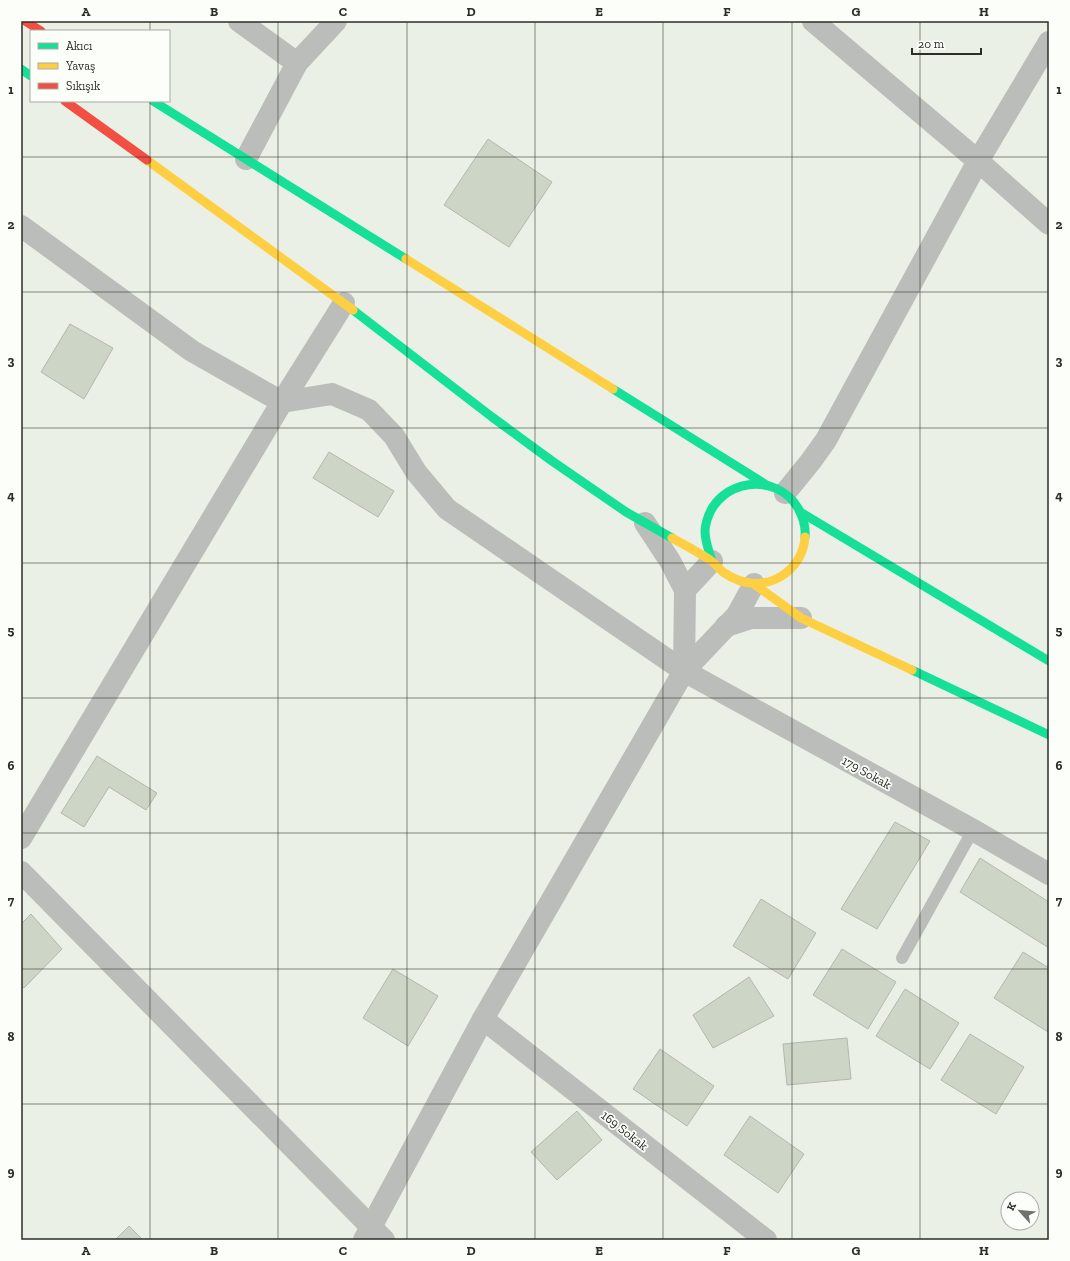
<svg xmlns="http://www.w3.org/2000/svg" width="1070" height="1261" font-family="'Zilla Slab',serif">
  <rect width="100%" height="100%" fill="#eaf0e5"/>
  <g fill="#cdd5c6" stroke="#b3b8af">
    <polygon points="488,139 552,182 509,247 444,205"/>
    <polygon points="70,324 113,348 84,399 41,372"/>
    <polygon points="329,452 394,491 378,517 313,478"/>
    <polygon points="97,756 157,793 146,810 109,787 84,827 61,813"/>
    <polygon points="895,822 930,841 877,929 841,909"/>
    <polygon points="980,858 1049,902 1049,948 960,892"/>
    <polygon points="761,899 816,933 788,979 733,946"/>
    <polygon points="31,914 62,949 24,988 21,986 21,924"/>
    <polygon points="842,949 896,982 868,1029 813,995"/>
    <polygon points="1023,952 1049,968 1048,1032 994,998"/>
    <polygon points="393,969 438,996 408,1046 363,1018"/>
    <polygon points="749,977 774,1016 713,1048 693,1015"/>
    <polygon points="905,989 959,1023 930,1069 876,1036"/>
    <polygon points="970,1034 1024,1067 996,1114 941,1080"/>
    <polygon points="847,1038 851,1079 787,1085 783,1044"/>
    <polygon points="660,1049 714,1086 687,1126 633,1089"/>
    <polygon points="577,1111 602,1140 557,1180 531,1152"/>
    <polygon points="750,1116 804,1154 778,1193 724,1155"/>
    <polygon points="129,1226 143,1240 115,1240"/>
  </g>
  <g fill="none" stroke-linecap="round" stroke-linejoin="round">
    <polyline stroke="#babdb9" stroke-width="12" points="902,958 973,830"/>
    <g stroke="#babdb9" stroke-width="22">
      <polyline points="239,21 297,63"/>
      <polyline points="813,21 978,161 1049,224"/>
      <polyline points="246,159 297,63 336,21"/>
      <polyline points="21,226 192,351 282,402 332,394 369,410 394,436 416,472 447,509 684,671 973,830 1049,874"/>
      <polyline points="785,493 811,461 826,440 978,161 1049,42"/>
      <polyline points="645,523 670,561 685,590 684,671"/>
      <polyline points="685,590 712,561"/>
      <polyline points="726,626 751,618 801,618"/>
      <polyline points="21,838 282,402 344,303"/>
      <polyline points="21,872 384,1240"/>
      <polyline points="483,1019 766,1240"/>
      <polyline points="364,1240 483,1019 684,671 737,615 754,584"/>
    </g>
    <g stroke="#16e098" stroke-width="9">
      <polyline points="21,69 31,76"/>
      <polyline points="153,101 406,259"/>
      <polyline points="353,310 492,417 552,461 626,512 672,538"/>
      <polyline points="613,389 765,484"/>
      <polyline points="802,513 1049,661"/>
      <path d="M712,561C709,551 705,542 705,531C705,527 706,524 707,520C719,479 776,471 798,508C803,517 806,526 805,537"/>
      <polyline points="912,670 1049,735"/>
    </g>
    <g stroke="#ffcf43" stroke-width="9">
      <polyline points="147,160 353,310"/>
      <polyline points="406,259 613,389"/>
      <path d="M672,538C685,545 698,552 710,560C715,563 718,568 723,572C743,586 766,588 786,573C797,564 804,551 805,537"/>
      <polyline points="754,584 801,618 912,670"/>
    </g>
    <g stroke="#f24e42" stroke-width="9">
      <polyline points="25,21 41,31"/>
      <polyline points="65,101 147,160"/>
    </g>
  </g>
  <path fill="none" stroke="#2b2f27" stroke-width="1" stroke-opacity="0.55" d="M150,21V31M278,21V1240M407,21V1240M535,21V1240M663,21V1240M792,21V1240M920,21V1240M150,101V1240M21,157H1049M21,292H1049M21,428H1049M21,563H1049M21,698H1049M21,833H1049M21,969H1049M21,1104H1049"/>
  <g text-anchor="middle" stroke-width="3.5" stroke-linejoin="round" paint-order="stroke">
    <g font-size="13" fill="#2b2f27" stroke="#fcfefa">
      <text transform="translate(867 772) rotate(29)" y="5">179 Sokak</text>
      <text transform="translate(625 1130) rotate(38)" y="5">169 Sokak</text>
    </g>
  </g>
  <rect width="1070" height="1261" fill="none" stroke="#fcfefa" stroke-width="44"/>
  <rect x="30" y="30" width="140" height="72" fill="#fcfefa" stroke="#a8aba6"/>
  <rect x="38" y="43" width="20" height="6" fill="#16e098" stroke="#a8aba6"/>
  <text x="66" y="50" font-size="12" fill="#2b2f27">Akıcı</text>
  <rect x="38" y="63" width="20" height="6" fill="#ffcf43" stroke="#a8aba6"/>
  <text x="66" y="70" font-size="12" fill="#2b2f27">Yavaş</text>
  <rect x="38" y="83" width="20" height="6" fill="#f24e42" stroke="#a8aba6"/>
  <text x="66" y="90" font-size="12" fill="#2b2f27">Sıkışık</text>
  <g transform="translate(1020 1211) rotate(297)"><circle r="19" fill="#fcfefa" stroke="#a8aba6"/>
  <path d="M0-3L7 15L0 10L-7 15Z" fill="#6e736a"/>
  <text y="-6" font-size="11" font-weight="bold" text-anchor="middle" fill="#2b2f27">K</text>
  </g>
  <path d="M912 48v6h69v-6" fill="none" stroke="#2b2f27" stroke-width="2"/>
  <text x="918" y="48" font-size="12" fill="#2b2f27" stroke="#fcfefa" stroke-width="3" paint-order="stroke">20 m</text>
  <rect x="22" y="22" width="1026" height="1217" fill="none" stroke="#2b2f27" stroke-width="1.5"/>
  <g font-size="13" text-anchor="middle" font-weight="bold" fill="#2b2f27">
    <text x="86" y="16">A</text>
    <text x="214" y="16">B</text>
    <text x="343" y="16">C</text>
    <text x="471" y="16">D</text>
    <text x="599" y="16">E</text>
    <text x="727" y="16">F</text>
    <text x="856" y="16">G</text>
    <text x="984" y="16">H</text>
    <text x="11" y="94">1</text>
    <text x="1059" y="94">1</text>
    <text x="11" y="229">2</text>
    <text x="1059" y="229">2</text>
    <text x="11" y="365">3</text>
    <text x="1059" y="365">3</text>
    <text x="11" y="500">4</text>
    <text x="1059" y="500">4</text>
    <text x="11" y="635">5</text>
    <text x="1059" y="635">5</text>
    <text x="11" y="770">6</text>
    <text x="1059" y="770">6</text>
    <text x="11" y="905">7</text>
    <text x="1059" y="905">7</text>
    <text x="11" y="1041">8</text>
    <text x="1059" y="1041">8</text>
    <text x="11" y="1176">9</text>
    <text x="1059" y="1176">9</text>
    <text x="86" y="1255">A</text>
    <text x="214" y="1255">B</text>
    <text x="343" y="1255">C</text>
    <text x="471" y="1255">D</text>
    <text x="599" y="1255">E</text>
    <text x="727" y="1255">F</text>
    <text x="856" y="1255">G</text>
    <text x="984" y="1255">H</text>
  </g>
</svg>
